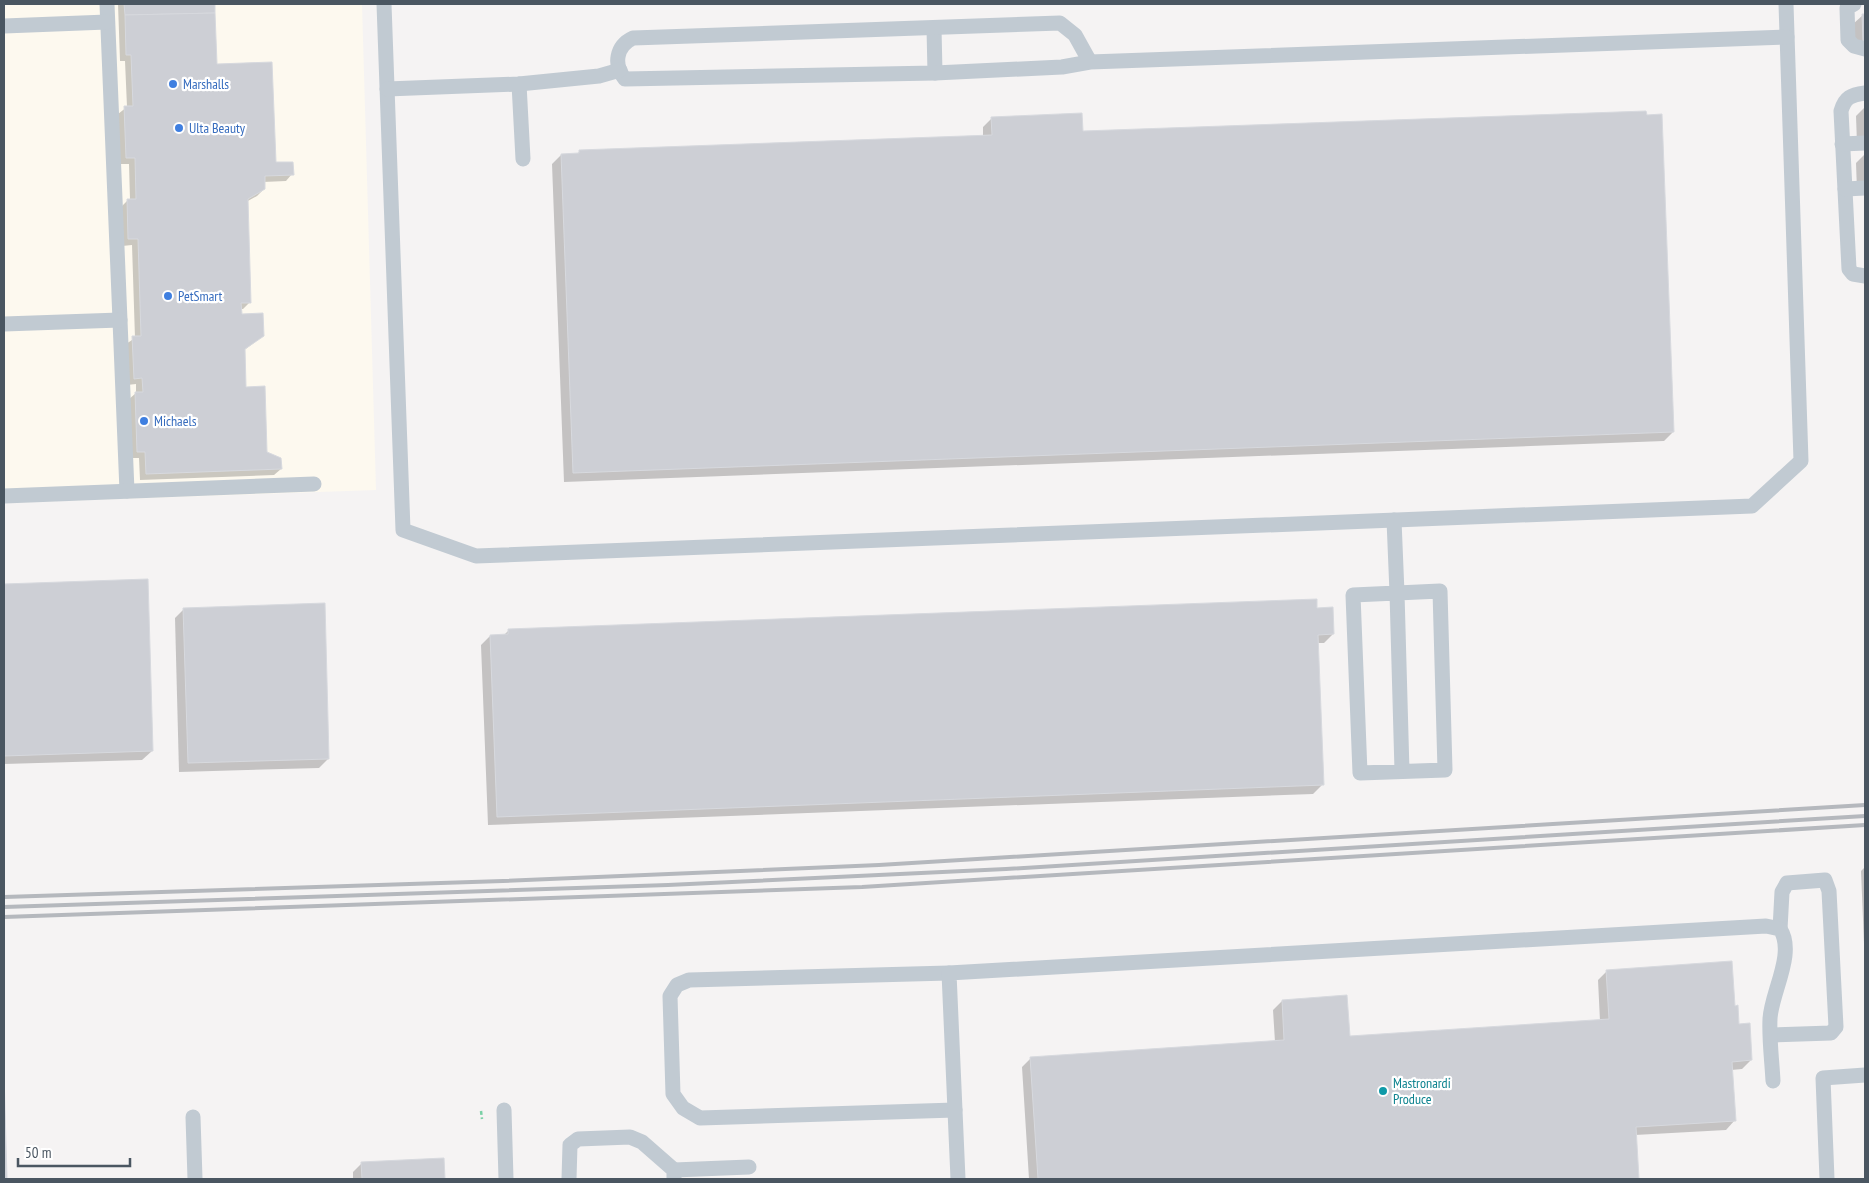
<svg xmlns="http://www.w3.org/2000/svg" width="1869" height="1183" font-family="'PT Sans Narrow',sans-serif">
  <rect width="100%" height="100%" fill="#f5f3f3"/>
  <polygon fill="#fdf9ef" points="4,4 362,4 376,490 4,503"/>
  <g fill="#0003">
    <polygon points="118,4 214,4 216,65 275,163 292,174 286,181 263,182 264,189 257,196 246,202 250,302 243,309 240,309 240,315 263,336 243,351 245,388 266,452 281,469 274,475 140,480 139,458 131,458 128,400 136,393 136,384 127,385 126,344 135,338 132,245 122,246 121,207 127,201 130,200 129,164 120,164 118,114 127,107 125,61 120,61"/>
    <polygon points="1863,15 1865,15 1865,50 1854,51 1853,24"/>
    <polygon points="1865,107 1865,144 1857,144 1856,116"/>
    <polygon points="1645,116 1673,432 1664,441 564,482 552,164 561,155 577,154 580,151 983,136 983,127 992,118 1082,133"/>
    <polygon points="1865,154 1865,191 1857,191 1856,163"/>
    <polygon points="146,581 152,751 142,760 4,764 4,585"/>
    <polygon points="184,609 328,759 319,768 179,772 175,618"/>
    <polygon points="1316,609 1333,634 1324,643 1317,643 1322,785 1313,794 488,825 481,645 490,636 504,635 509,630"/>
    <polygon points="1865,867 1865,944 1864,944 1861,871"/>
    <polygon points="1607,971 1734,1007 1738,1025 1751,1060 1742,1069 1731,1070 1735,1120 1726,1130 1635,1135 1638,1179 1029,1179 1022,1067 1031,1058 1275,1042 1273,1010 1282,1001 1349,1038 1600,1021 1598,980"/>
    <polygon points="4,1113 6,1179 4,1179"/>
    <polygon points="443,1159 443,1179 353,1179 353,1172 362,1163"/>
  </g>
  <g fill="#cdcfd5" stroke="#d7d9de">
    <polygon points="124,4 215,4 215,13 125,15"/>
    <polygon points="215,13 217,64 272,62 276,162 293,162 294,175 265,176 265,189 248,199 251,303 241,303 242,314 263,313 264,336 245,349 246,387 265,386 267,452 281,458 282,469 146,474 145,452 137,452 135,392 143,392 142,378 134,379 132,336 141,336 138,239 128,239 127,199 136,199 135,158 126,158 124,106 133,106 131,55 126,55 125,15"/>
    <polygon points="1862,14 1865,14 1865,42 1863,42"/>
    <polygon points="1646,111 1647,115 1662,114 1674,432 573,473 561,154 579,153 579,150 992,135 991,117 1082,113 1083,131"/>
    <polygon points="148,579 153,751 4,756 4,584"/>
    <polygon points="1317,599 1317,608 1333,607 1334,634 1318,635 1324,785 497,817 490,635 508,634 508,629"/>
    <polygon points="325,603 329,759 188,763 183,608"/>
    <polygon points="1732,961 1735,1006 1738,1005 1739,1024 1750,1023 1752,1060 1732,1062 1736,1121 1636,1127 1639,1179 1038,1179 1030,1057 1284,1040 1282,1000 1347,995 1350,1036 1609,1019 1606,970"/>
    <polygon points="4,1074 7,1179 4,1179"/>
    <polygon points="444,1158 445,1179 362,1179 361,1162"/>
  </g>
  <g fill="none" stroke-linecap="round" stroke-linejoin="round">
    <polyline stroke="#7ad0a6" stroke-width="2.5" stroke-dasharray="4 2.5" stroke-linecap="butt" points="481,1111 482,1119"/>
    <g stroke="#c1cad2" stroke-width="15">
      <polyline points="107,4 127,491"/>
      <polyline points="384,4 403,530 476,556 1752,506 1801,461 1786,4"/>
      <polyline points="1854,4 1847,8 1848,40 1854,46 1865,49"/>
      <polyline points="4,26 107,22"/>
      <polyline points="934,28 935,73"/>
      <path d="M1090,62L1062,67L935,73L625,79C613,65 616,46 633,38L1060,23L1075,35L1090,62L1787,37"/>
      <polyline points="519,84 523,159"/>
      <polyline points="387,89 519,84 599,76 620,70"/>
      <path d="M1865,93C1851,95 1845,97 1841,111L1849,269L1853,274L1865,276"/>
      <polyline points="1842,144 1865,143"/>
      <polyline points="1845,189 1865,188"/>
      <polyline points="4,324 120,320"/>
      <polyline points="4,496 314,484"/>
      <polyline points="1394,520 1397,593 1440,591 1445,770 1360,773 1353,595 1397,593 1402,771"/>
      <polyline points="949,973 689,980 677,985 670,996 673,1094 683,1108 700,1118 955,1110"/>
      <polyline points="1771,1035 1831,1033 1836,1027 1829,891 1825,880 1787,883 1782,892 1780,929"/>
      <polyline points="504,1110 506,1179"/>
      <polyline points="193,1117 195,1179"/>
      <polyline points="674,1170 749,1167"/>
      <polyline points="569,1179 570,1145 578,1139 630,1137 642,1142 674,1170 674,1179"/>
      <path d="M958,1179L949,973L1766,926L1780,929C1796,953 1771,993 1770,1019C1769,1039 1772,1061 1773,1081"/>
      <polyline points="1827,1179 1823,1078 1865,1075"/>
    </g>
    <g stroke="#b5b8bd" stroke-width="4">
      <polyline points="4,897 503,881 879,865 1865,805"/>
      <polyline points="4,907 668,885 1006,869 1865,816"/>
      <polyline points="4,917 862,887 1865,825"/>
    </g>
  </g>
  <g fill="#3f7fe0" stroke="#fff" stroke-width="2">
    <circle cx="173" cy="84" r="5"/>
    <circle cx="179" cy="128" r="5"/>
    <circle cx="168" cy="296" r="5"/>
    <circle cx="144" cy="421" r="5"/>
  </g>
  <circle fill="#0f9aa8" stroke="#fff" stroke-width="2" cx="1383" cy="1091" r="5"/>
  <g text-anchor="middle" stroke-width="4.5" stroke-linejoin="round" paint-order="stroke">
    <g font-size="14" fill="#366cbe" stroke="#fff" text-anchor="start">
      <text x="183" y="89">Marshalls</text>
      <text x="189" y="133">Ulta Beauty</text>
      <text x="178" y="301">PetSmart</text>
      <text x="154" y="426">Michaels</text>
    </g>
    <g font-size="14" fill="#0d838f" stroke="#fff" text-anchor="start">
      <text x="1393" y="1088">Mastronardi<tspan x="1393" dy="16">Produce</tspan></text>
    </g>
  </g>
  <rect width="1869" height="1183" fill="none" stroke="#4a5661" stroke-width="10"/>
  <path d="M18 1158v8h112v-8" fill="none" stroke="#4a5661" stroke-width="2.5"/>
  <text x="25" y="1158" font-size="15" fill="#4a5661" stroke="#ffffff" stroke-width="4" paint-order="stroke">50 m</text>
</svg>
